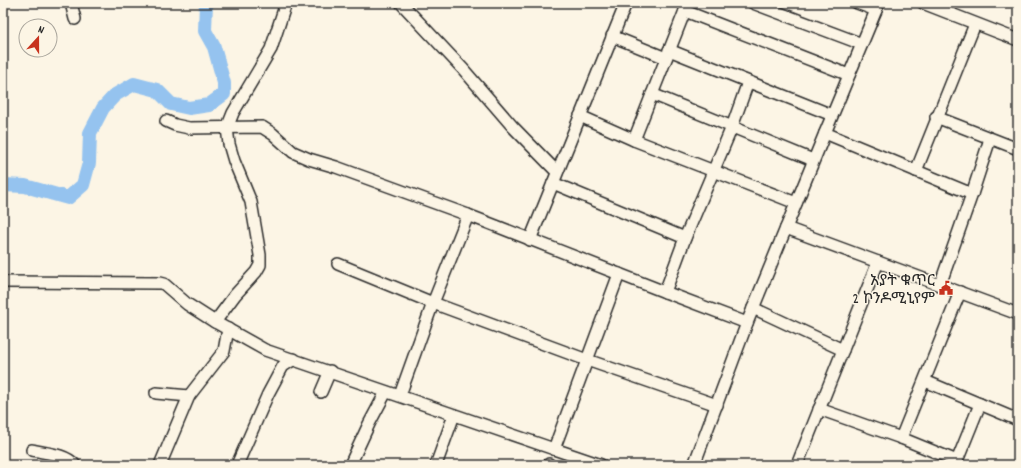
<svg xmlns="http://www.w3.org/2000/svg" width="1021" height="468" font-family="Dekko,'Noto Sans Ethiopic',sans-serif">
  <rect width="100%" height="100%" fill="#fcf5e5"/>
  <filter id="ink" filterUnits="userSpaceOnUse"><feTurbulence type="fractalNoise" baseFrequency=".025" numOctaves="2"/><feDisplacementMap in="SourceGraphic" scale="8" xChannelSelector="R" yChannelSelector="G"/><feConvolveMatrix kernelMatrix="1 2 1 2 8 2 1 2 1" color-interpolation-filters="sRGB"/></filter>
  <g filter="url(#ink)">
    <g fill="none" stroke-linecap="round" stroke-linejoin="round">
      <polyline stroke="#95c3ef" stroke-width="14" points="3,185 25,186 68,198 83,185 89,163 90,133 103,108 115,95 134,84 157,90 171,104 189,108 209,105 224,94 224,83 214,47 205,31 206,3"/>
      <defs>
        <g id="minor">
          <polyline points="71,3 75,19"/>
          <polyline points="401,3 463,69 513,127 557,172"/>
          <polyline points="753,3 862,44"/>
          <polyline points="857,3 876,10"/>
          <polyline points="923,3 1018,40"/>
          <polyline points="685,11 849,75"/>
          <polyline points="612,36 666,58"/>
          <polyline points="669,50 832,115"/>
          <polyline points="652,94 813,160"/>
          <polyline points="580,116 634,140 796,203"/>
          <polyline points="936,117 1018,149"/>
          <polyline points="166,121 175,125 189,128 262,127 273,134 293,152 309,159 336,167 468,215 665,292 747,323"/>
          <polyline points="825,133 972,194 940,285"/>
          <polyline points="634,140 688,3"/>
          <polyline points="916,171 975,24"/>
          <polyline points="553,183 685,238"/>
          <polyline points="972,194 990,139"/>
          <polyline points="786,228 878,262"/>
          <polyline points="530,240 626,3"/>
          <polyline points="338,264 433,303 587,360 717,405"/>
          <polyline points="3,282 160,283 164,284 187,304 215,322 235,295 256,272 260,265 260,255 251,202 234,161 229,144 227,128 233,113 271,49 286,3"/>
          <polyline points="665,292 685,238 732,127 748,82"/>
          <polyline points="753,308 843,350"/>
          <polyline points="215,322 265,350 554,449"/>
          <polyline points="925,381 1018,420"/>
          <polyline points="321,392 330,371"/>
          <polyline points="156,393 189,396"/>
          <polyline points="400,395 433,303 468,215"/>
          <polyline points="819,409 901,438 957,461 980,404"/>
          <polyline points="901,438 960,292"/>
          <path d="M32,450C45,453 66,454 75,465"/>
          <polyline points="160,465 189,396 224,351 228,329"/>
          <polyline points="237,465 268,394 283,366 294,359"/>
          <polyline points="350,465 369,424 386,392"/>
          <polyline points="436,465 454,415"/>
          <polyline points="548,465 549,464"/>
          <polyline points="601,465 554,449 619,274"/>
          <polyline points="694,465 747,323 825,133 879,3"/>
          <polyline points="797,465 878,262 1018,314"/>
        </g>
      </defs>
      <use href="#minor" stroke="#2b2b2b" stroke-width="14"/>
      <use href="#minor" stroke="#fcf5e5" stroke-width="11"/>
    </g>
  </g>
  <defs>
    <symbol id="civic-bare" viewBox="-9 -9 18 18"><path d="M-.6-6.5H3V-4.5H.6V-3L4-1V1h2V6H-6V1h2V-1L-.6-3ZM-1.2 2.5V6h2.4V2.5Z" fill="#c8321e" stroke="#fcf5e5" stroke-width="2.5" paint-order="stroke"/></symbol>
  </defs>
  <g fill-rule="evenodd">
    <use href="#civic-bare" x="936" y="278" width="20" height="20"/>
  </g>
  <g text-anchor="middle" stroke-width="3" stroke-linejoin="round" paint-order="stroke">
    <g font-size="16" fill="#2b2b2b" stroke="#fcf5e5" text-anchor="end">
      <text x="935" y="285">አያት ቁጥር<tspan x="935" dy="18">2 ኮንዶሚኒየም</tspan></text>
    </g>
  </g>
  <rect width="1021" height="468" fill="none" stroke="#fcf5e5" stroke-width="16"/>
  <rect x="8" y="8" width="1005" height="452" fill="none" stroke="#2b2b2b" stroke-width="1.5" filter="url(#ink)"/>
  <g transform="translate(38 38) rotate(21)"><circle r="19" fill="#fcf5e5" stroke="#a8a49b"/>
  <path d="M0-3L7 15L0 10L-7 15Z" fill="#c8321e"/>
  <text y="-6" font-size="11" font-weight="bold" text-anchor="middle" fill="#2b2b2b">N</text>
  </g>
</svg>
